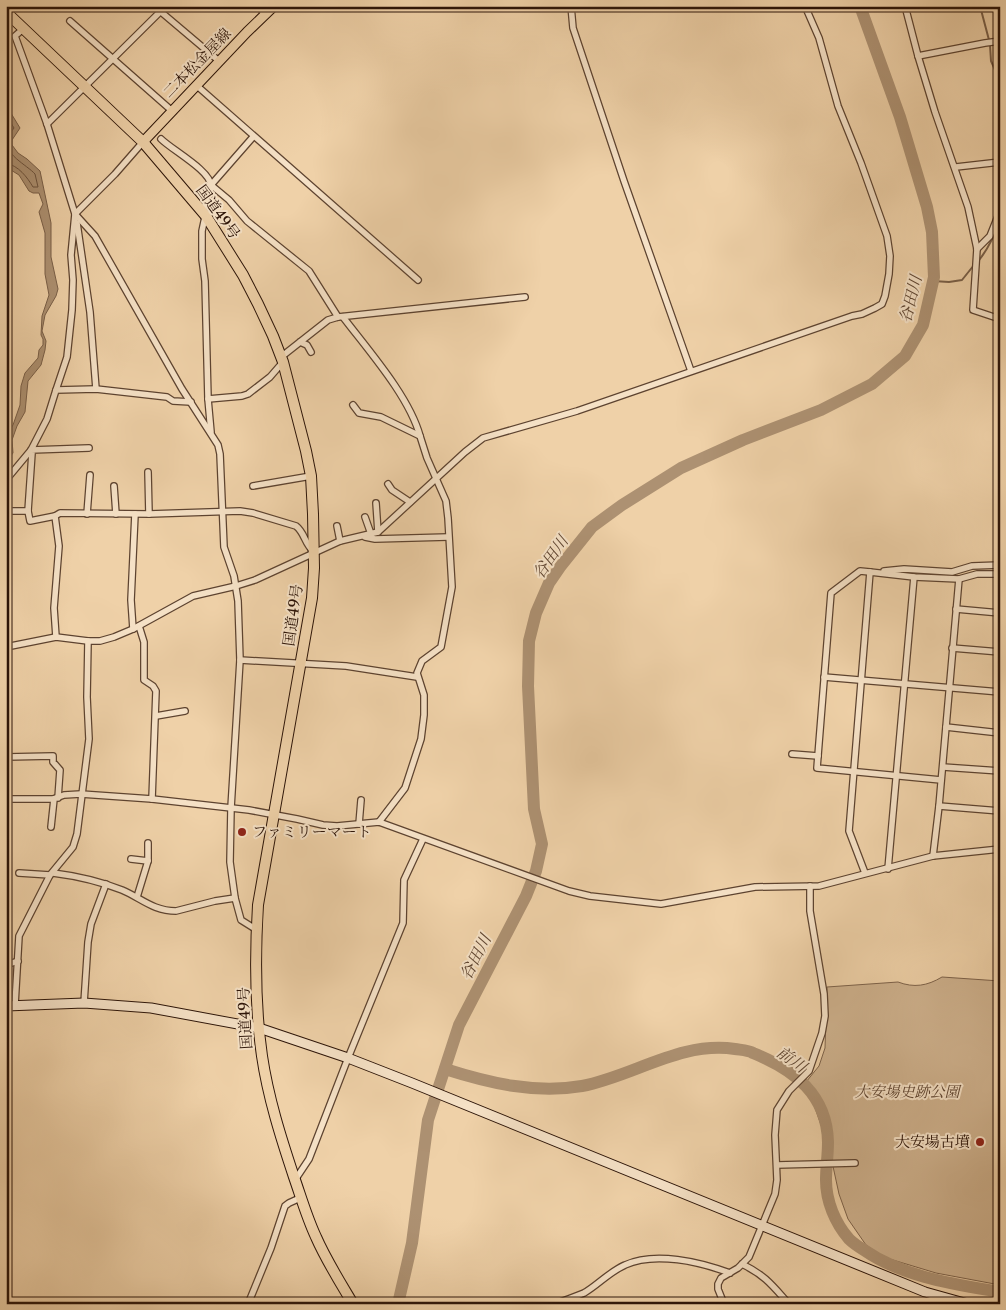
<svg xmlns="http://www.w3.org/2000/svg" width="1006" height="1310" font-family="'Libre Caslon Text','Noto Serif JP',serif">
  <rect width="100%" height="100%" fill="#efd1a8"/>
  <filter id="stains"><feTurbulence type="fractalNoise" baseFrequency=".004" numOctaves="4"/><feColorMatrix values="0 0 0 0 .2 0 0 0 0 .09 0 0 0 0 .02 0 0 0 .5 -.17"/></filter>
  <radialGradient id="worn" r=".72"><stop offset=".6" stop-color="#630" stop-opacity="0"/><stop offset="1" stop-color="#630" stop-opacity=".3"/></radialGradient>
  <path fill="#ceb18d" stroke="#7d624a" d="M942,977L1000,981V1285L936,1273L883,1257L866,1245L848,1219L839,1194L829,1148L806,1082L819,1066L825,1048L827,987L898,982C914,988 927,986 942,977Z"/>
  <polygon fill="#ad9172" stroke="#795f48" points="6,105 20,128 12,140 12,145 18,153 27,159 40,171 51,223 51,257 58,289 56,296 45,315 42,331 46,341 45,350 41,365 28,381 25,412 17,426 12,440 13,453 6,462 6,436 13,425 20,405 21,386 25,373 38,358 39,350 43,345 43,339 41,335 42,316 49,295 45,274 45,233 39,212 43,204 39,193 33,193 29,191 19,175 6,167"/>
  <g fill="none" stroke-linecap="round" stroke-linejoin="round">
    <path stroke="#6c523d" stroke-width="1" d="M6,115L14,128C12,131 8,135 7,139C3,154 27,165 35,174L38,187H33C27,177 19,166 6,163"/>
    <g stroke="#795f48" stroke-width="2">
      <polyline points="980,6 989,40"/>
      <polyline points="990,45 991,61 1000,81"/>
      <path d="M979,260C989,248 994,235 1000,220"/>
      <polyline points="933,281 949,282 962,280 974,265"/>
    </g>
    <g stroke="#ad9172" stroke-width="12">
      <path d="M445,1069C489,1083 535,1094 582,1086C634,1076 680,1041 735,1049C741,1050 748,1050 753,1053C795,1070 827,1095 828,1142C828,1155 826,1168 826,1180C826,1201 835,1223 849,1239C853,1243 859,1247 864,1250C903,1277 954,1284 1000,1292"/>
      <polyline points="398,1304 412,1243 428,1120 459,1025 526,896 536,871 542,844 534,809 528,686 529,641 536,613 549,583 560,567 592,527 622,505 681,468 743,440 821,410 872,384 905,356 923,325 934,277 932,232 927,207 900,117 860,6"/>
    </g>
    <defs>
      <g id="street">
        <polyline points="154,6 219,61"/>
        <polyline points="257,6 265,13"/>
        <polyline points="571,6 573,28 624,181 691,371"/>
        <polyline points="905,6 918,56 935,112 968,207 977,249 973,310 1000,319"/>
        <polyline points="70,21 171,110"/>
        <polyline points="23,29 15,36 47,124 75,214 95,236 182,389 218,445 220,454 224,547 234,576 238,601 240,660 231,808 230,862 235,898 241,920 257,930"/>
        <polyline points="918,56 985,43 1000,41"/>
        <polyline points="196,85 418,280"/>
        <polyline points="47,124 166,6"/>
        <polyline points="253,137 211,185 229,200 247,221 309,271 338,317"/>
        <path d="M161,139C172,150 211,171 211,186C211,195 205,204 202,212"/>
        <polyline points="956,167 1000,162"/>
        <polyline points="205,217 202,231 202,259 205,281 208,399 211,432"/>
        <polyline points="77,223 90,312 96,389"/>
        <polyline points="977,249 990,236 1000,211"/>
        <path d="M343,317C368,350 409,396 420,436"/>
        <polyline points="300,342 307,345 311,352"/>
        <polyline points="281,357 328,320 338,317 525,297"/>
        <polyline points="56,390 67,357 72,310 73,280 71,255 75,214 115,174 143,142"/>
        <polyline points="208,399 242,396 248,394 270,377 283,362"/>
        <polyline points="353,405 359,413 381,417 420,436 427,458 446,501 448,518 452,587 441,647 422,661 417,673 424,695 424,715 421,739 405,788 379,822"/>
        <polyline points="148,472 149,514"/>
        <polyline points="6,480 31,450 47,419 56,390 96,389 167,397 173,401 191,402"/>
        <polyline points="388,484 392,490 410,502"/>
        <polyline points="114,486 116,514"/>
        <polyline points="253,486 311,476"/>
        <polyline points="376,503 378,532"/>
        <polyline points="6,511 28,511"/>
        <polyline points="87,514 90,475"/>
        <polyline points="55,516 30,521 28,511 32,453 31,450 89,448"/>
        <polyline points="365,517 371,534"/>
        <polyline points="337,526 340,541"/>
        <polyline points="365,537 375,539 448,537"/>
        <polyline points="884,571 904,569 952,572 972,566 1000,565"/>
        <polyline points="870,572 860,571 831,593 817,768 941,780"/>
        <polyline points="956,609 1000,613"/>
        <polyline points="139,626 144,642 144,680 153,686 156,691 152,799"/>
        <polyline points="133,629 131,600 135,514"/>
        <path d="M56,637L54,608L59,546L55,516L60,513L149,514L240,511L253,513L296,526C305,533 304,543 314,552"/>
        <polyline points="6,647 56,637 88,641 100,641 114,637 133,629 193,596 236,586 255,580 340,541 378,532 465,452 483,438 577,411 852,316 862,314 875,308 882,304 885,296 889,274 890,256 887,236 861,163 838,106 819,38 805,6"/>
        <polyline points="952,648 1000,652"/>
        <polyline points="240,660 346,666 417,677"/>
        <polyline points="824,677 1000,692"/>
        <polyline points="156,716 185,711"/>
        <polyline points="946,727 1000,733"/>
        <polyline points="792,754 818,756"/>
        <polyline points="6,757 53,756 53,762 60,770 58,798"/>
        <polyline points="943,767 1000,771"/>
        <polyline points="6,799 53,799 64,795 81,794 152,799 249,810 297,819 323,825 337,826 379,822 569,891 590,896 661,904 755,887 819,886 933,856 1000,849"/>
        <polyline points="939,806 1000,811"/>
        <polyline points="359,824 361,800"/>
        <polyline points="51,827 54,799"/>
        <polyline points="933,856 939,806 959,579"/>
        <polyline points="131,859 148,861"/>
        <polyline points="888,869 914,577"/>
        <polyline points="19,873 50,875"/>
        <path d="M53,873C77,876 99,881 122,890C141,898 153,911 176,911L215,901L235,898"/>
        <polyline points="865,873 849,831 870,572 914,577 959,579 977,574 1000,574"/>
        <polyline points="137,897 148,861 148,843"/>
        <polyline points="6,965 18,961"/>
        <polyline points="84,1003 88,942 91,924 106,884"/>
        <polyline points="15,1005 19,936 50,875 73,847 77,834 89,739 87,697 88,641"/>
        <polyline points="777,1165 855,1163"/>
        <polyline points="295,1180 309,1159 348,1058 403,923 404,880 423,839"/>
        <path d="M742,1264C766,1276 772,1285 789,1304"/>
        <polyline points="248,1304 271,1248 285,1206 289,1203 300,1198"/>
        <path d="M555,1304C564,1300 575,1297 584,1293C598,1285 609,1272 625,1265C655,1251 700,1262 730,1273"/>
        <polyline points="724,1304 718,1289 718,1284 721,1278 738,1268 749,1257 775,1194 777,1180 775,1135 777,1110 789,1091 809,1071 822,1033 825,1016 824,994 810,911 810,886"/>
      </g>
      <polyline id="secondary" points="6,1006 84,1003 151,1008 259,1028 348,1058 412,1083 925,1292 968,1304"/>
      <polyline id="primary" points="143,142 247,32 274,6"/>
      <path id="highway" d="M6,12L143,142L206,216L243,275L258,304L273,336L283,362L306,451L311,476L313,514L314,568L312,598L258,905C255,954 255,1007 262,1056C268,1097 281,1138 294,1177C301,1197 307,1218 316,1237C326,1260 340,1282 353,1304"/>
    </defs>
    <use href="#street" stroke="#5d4330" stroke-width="8"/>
    <use href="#secondary" stroke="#2c1408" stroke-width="11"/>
    <use href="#primary" stroke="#2c1408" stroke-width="11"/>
    <use href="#highway" stroke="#2c1408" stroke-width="12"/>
    <use href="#street" stroke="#f5e1c6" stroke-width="5.5"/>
    <use href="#secondary" stroke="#f5e1c6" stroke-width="9"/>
    <use href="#primary" stroke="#efd1a8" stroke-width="9"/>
    <use href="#highway" stroke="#efd1a8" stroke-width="10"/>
  </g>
  <g fill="#8f2418" stroke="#f5e1c6" stroke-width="2">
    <circle cx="242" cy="832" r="5"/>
    <circle cx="980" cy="1142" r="5"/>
  </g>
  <g text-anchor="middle" stroke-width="4" stroke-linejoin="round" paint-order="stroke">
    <g font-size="15" fill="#2c1408" stroke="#f5e1c6">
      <text transform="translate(197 63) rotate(-46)" y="5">二本松金屋線</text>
      <text transform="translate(218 212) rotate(54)" y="5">国道49号</text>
      <text transform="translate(293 615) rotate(-82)" y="5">国道49号</text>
      <text transform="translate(245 1018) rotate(-93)" y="5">国道49号</text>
    </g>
    <g font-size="15" fill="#2c1408" stroke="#f5e1c6" text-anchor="start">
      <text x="252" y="837">ファミリーマート</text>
      <text x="970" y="1147" text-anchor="end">大安場古墳</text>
    </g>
    <g font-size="15" font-style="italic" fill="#5d4330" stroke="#f5e1c6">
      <text x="907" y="1097">大安場史跡公園</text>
    </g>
    <g font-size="16" font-style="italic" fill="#604632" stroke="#f5e1c6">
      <text transform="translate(910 299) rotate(-76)" y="6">谷田川</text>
      <text transform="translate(550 557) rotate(-55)" y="6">谷田川</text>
      <text transform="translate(475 957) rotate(-63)" y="6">谷田川</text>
      <text transform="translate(792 1059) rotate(35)" y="6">前川</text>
    </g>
  </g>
  <rect width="1006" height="1310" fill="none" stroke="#efd1a8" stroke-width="25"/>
  <rect x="8" y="8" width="991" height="1295" fill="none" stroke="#2c1408" stroke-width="2.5"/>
  <rect x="12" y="12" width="981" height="1285" fill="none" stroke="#2c1408"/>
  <rect width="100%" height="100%" filter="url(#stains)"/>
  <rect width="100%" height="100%" fill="url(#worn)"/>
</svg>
